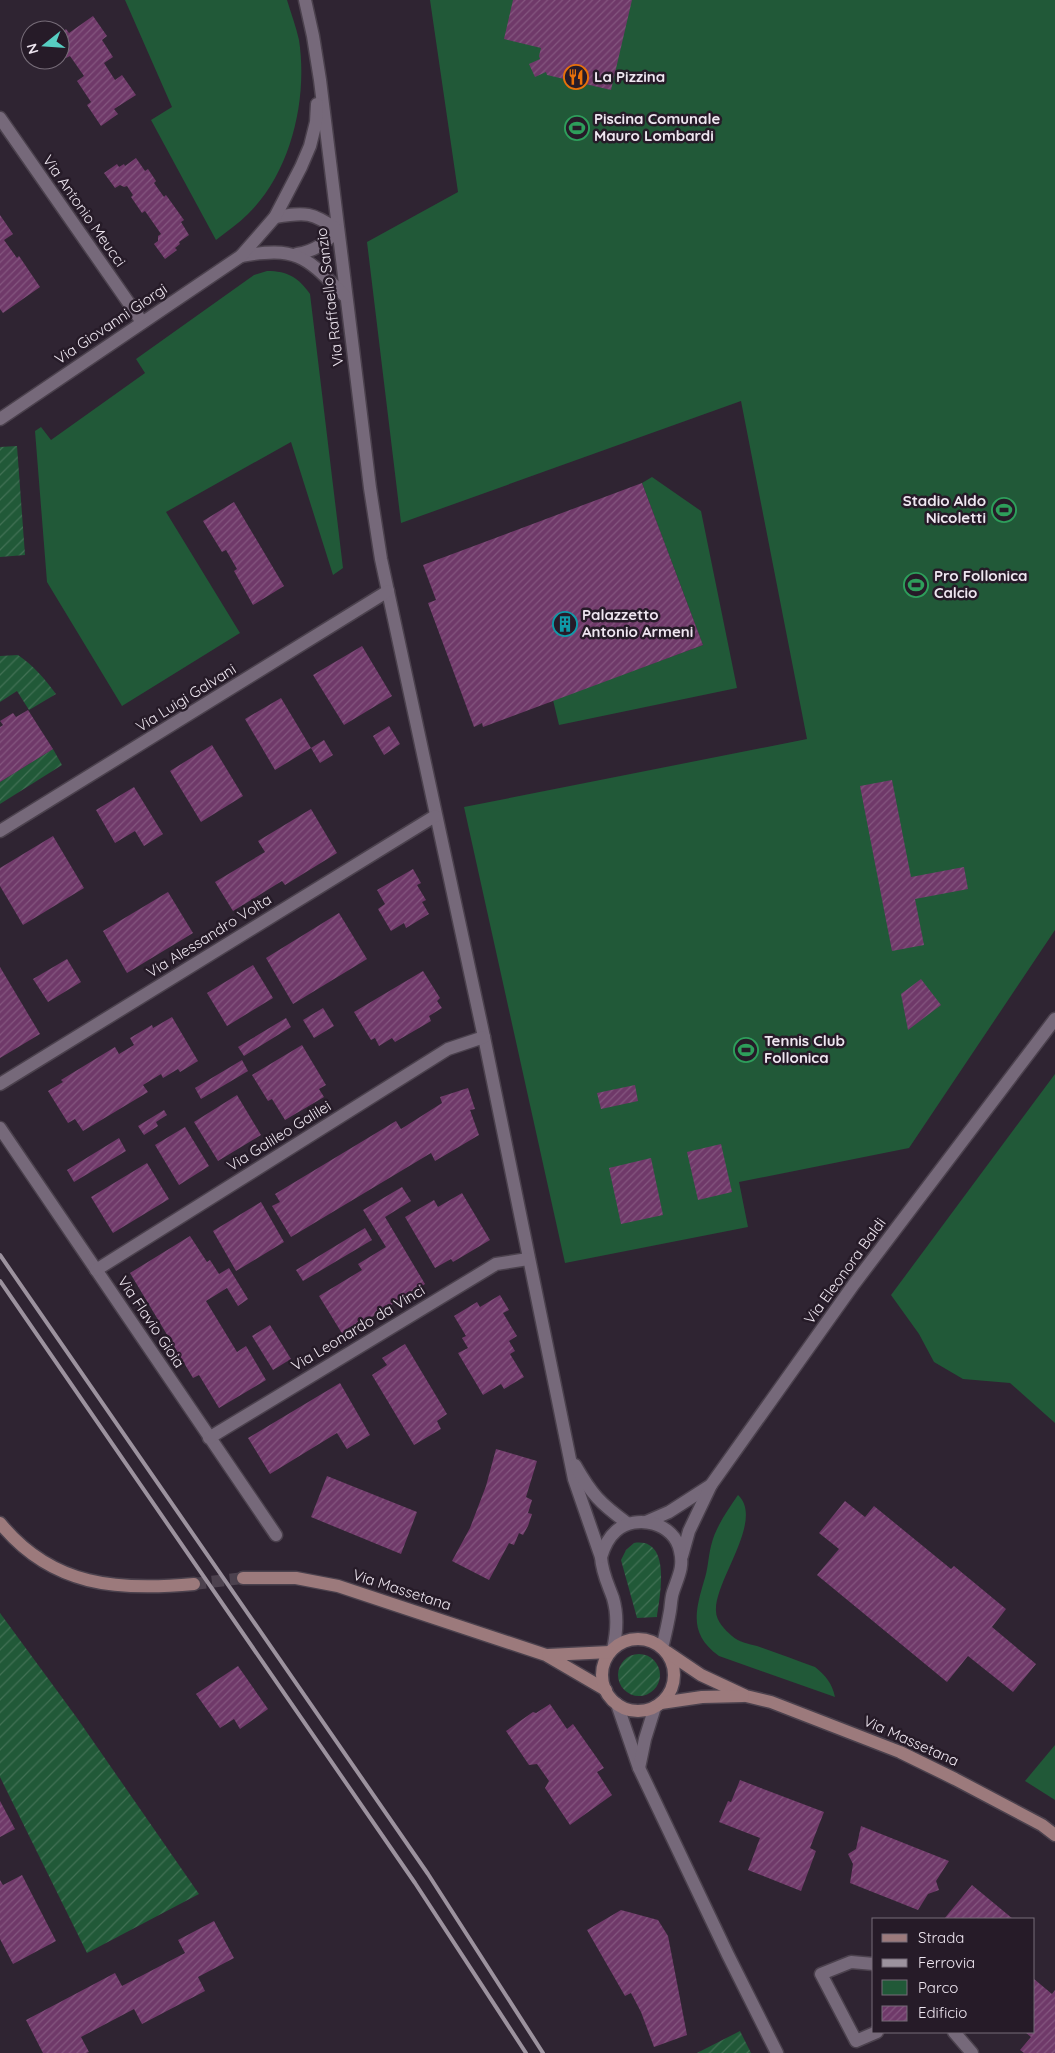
<svg xmlns="http://www.w3.org/2000/svg" width="1055" height="2053" font-family="Quicksand,sans-serif">
  <defs>
    <pattern id="garden-furrows" width="10" height="10" patternUnits="userSpaceOnUse" patternTransform="scale(1.25)"><rect width="10" height="10" fill="#215938"/><path d="M-1 1l2-2M0 10L10 0M9 11l2-2" fill="none" stroke="#427155"/></pattern>
    <pattern id="building-hatch" width="6" height="6" patternUnits="userSpaceOnUse" patternTransform="scale(1.25)"><rect width="6" height="6" fill="#6f3969"/><path d="M-1 1l2-2M0 6l6-6M5 7l2-2" fill="none" stroke="#84567f"/></pattern>
  </defs>
  <rect width="100%" height="100%" fill="#2f2432"/>
  <g fill="#215938">
    <path d="M125,0H287C291,13 296,27 299,40C308,99 291,172 248,214C238,224 226,232 216,240L151,120L172,107Z"/>
    <polygon points="430,0 1055,0 1055,930 909,1148 739,1182 748,1227 565,1263 464,807 807,739 741,401 401,523 367,242 458,192"/>
    <path d="M267,271C288,271 299,278 310,294L343,568L333,575L291,442L166,512L240,633L122,706L47,582L35,431L41,427L51,440L145,373L136,359L254,275Z"/>
    <polygon points="652,477 701,511 737,688 559,725 553,700 703,645 642,483"/>
    <polygon points="1055,1074 1055,1423 1010,1383 963,1379 934,1362 919,1334 891,1295"/>
    <path d="M738,1495C765,1520 714,1581 716,1611C716,1621 725,1630 732,1636C738,1642 749,1644 757,1646C776,1653 796,1660 815,1667C826,1676 832,1683 835,1697L719,1656C689,1634 695,1612 704,1581C708,1570 708,1558 711,1546C715,1528 727,1511 738,1495Z"/>
    <polygon points="1055,1745 1055,1800 1025,1781"/>
  </g>
  <g fill="url(#garden-furrows)">
    <polygon points="17,446 25,555 0,557 0,447"/>
    <path d="M18,655C34,666 44,678 56,694L29,710L17,691L0,702V656Z"/>
    <polygon points="53,749 62,765 0,804 0,782"/>
    <path d="M634,1543C672,1537 660,1596 657,1617L637,1618L621,1560L626,1550Z"/>
    <polygon points="0,1613 77,1718 199,1894 87,1953 0,1777"/>
    <circle cx="639" cy="1675" r="21"/>
    <polygon points="740,2031 751,2053 697,2053"/>
  </g>
  <g fill="url(#building-hatch)">
    <polygon points="513,0 632,0 611,90 547,75 546,72 535,77 529,64 540,59 539,56 541,48 504,39"/>
    <polygon points="93,16 107,36 102,40 113,57 104,63 115,80 122,75 136,95 114,109 118,114 101,126 87,105 91,102 77,81 84,76 70,56 66,58 60,50 60,34 66,29 69,33"/>
    <polygon points="136,158 145,171 148,169 156,181 154,183 164,197 166,195 184,220 181,222 189,235 179,242 180,244 175,248 177,250 165,259 154,244 158,241 158,236 161,234 145,211 142,213 131,197 133,195 127,186 124,187 120,185 115,188 104,173 117,164 119,167 124,164 125,166"/>
    <polygon points="0,215 13,234 4,240 17,258 19,256 40,287 3,313 0,309"/>
    <polygon points="642,483 703,645 483,727 482,723 474,727 428,603 436,600 423,565"/>
    <polygon points="234,502 284,586 253,605 234,571 237,569 226,550 222,552 203,521"/>
    <polygon points="362,646 392,696 344,725 313,675"/>
    <polygon points="281,698 311,748 275,770 245,719"/>
    <polygon points="28,710 53,749 0,782 0,727 3,725 0,721 13,713 16,717"/>
    <polygon points="389,726 400,744 384,755 373,736"/>
    <polygon points="324,740 333,755 320,763 311,748"/>
    <polygon points="212,745 243,796 201,822 170,771"/>
    <polygon points="892,780 911,877 964,867 968,889 915,899 924,945 892,951 860,786"/>
    <polygon points="134,787 163,834 144,846 135,831 115,843 96,810"/>
    <polygon points="311,809 337,853 285,885 282,881 233,911 215,882 265,852 258,841"/>
    <polygon points="53,836 84,888 23,925 0,886 0,868"/>
    <polygon points="413,869 421,883 417,885 426,900 422,902 429,914 406,928 404,923 391,931 378,909 385,904 377,890"/>
    <polygon points="168,892 193,933 127,973 103,931"/>
    <polygon points="339,913 367,959 293,1004 266,958"/>
    <polygon points="67,959 81,982 48,1002 33,979"/>
    <polygon points="253,965 273,998 227,1026 207,993"/>
    <polygon points="0,967 40,1034 0,1058"/>
    <polygon points="423,971 440,998 437,1001 442,1008 429,1016 431,1021 395,1042 392,1038 379,1046 375,1038 371,1040 354,1012"/>
    <polygon points="921,979 941,1005 908,1030 901,994"/>
    <polygon points="323,1008 334,1026 314,1038 303,1020"/>
    <polygon points="172,1017 198,1061 180,1072 178,1069 163,1078 161,1074 143,1085 148,1092 83,1131 75,1119 68,1123 48,1091 63,1082 61,1080 115,1047 119,1054 134,1045 130,1038 152,1025 153,1028"/>
    <polygon points="286,1018 291,1027 244,1056 238,1047"/>
    <polygon points="302,1045 326,1085 319,1089 324,1097 285,1120 272,1099 268,1101 252,1075"/>
    <polygon points="242,1060 248,1071 201,1099 195,1088"/>
    <polygon points="635,1085 638,1101 601,1109 597,1093"/>
    <polygon points="468,1088 475,1109 470,1110 479,1135 435,1161 431,1153 291,1237 272,1206 280,1202 275,1194 396,1121 401,1129 442,1103 440,1097"/>
    <polygon points="237,1095 261,1135 218,1161 194,1122"/>
    <polygon points="164,1110 167,1115 156,1122 158,1126 144,1135 138,1126"/>
    <polygon points="185,1127 209,1166 179,1185 155,1145"/>
    <polygon points="119,1138 126,1151 74,1182 67,1170"/>
    <polygon points="721,1144 732,1192 698,1200 687,1152"/>
    <polygon points="651,1158 663,1215 621,1224 609,1168"/>
    <polygon points="147,1163 169,1199 113,1233 91,1197"/>
    <polygon points="402,1187 411,1201 385,1217 425,1284 343,1335 319,1296 362,1270 358,1264 386,1247 363,1210"/>
    <polygon points="462,1193 490,1240 453,1262 451,1259 435,1268 405,1217 434,1200 438,1207"/>
    <polygon points="261,1202 284,1242 236,1271 213,1231"/>
    <polygon points="365,1228 372,1240 303,1281 296,1270"/>
    <polygon points="190,1236 207,1262 210,1260 219,1274 229,1268 248,1299 238,1306 227,1288 206,1301 237,1352 246,1346 266,1380 219,1408 199,1375 193,1378 130,1273"/>
    <polygon points="500,1295 509,1310 503,1313 517,1336 509,1341 515,1351 510,1354 524,1377 504,1389 501,1384 483,1395 458,1353 468,1348 462,1338 466,1336 454,1316 477,1302 480,1307"/>
    <polygon points="270,1325 291,1359 273,1370 252,1336"/>
    <polygon points="405,1344 447,1414 437,1421 441,1429 414,1445 372,1375 387,1365 382,1358"/>
    <polygon points="340,1383 370,1435 347,1449 337,1433 270,1474 248,1438"/>
    <polygon points="496,1449 537,1461 526,1497 532,1500 528,1513 532,1514 528,1526 523,1535 519,1533 514,1545 509,1543 489,1580 452,1561 470,1528 486,1486"/>
    <polygon points="327,1476 417,1512 401,1554 311,1517"/>
    <polygon points="845,1501 865,1517 874,1506 951,1569 954,1566 1006,1609 992,1627 1036,1664 1013,1692 968,1656 947,1682 817,1575 839,1549 819,1533"/>
    <polygon points="238,1666 268,1709 240,1729 234,1719 220,1728 196,1694"/>
    <polygon points="550,1704 567,1729 573,1724 604,1768 597,1772 612,1795 570,1825 545,1788 549,1781 537,1764 529,1765 506,1731 533,1712 536,1713"/>
    <polygon points="740,1780 824,1812 810,1848 816,1851 801,1891 748,1870 760,1838 719,1822 728,1801 731,1802"/>
    <polygon points="0,1801 15,1829 0,1837"/>
    <polygon points="861,1826 949,1861 936,1881 939,1890 928,1894 918,1910 850,1883 853,1864 848,1854 856,1849"/>
    <polygon points="22,1875 56,1941 13,1964 0,1939 0,1880 3,1885"/>
    <polygon points="972,1885 1013,1919 944,1919"/>
    <polygon points="621,1910 658,1920 668,1936 687,2035 654,2047 641,2012 631,1993 625,1996 587,1930"/>
    <polygon points="214,1921 234,1958 198,1977 205,1991 142,2024 134,2009 81,2037 89,2052 86,2053 43,2053 26,2020 115,1973 122,1986 185,1953 178,1940"/>
    <polygon points="1034,1979 1052,1994 1055,1990 1055,2053 1024,2053 1020,2050 1031,2037 1025,2032 1034,2032"/>
  </g>
  <g fill="none" stroke-linecap="round" stroke-linejoin="round">
    <polyline stroke="#4c414e" stroke-width="12" stroke-dasharray="12 6" stroke-linecap="butt" points="194,1584 243,1578"/>
    <defs>
      <g id="street">
        <path d="M305,0L313,36L320,80L370,488L381,559L484,1037L574,1479L601,1557C602,1573 608,1584 613,1598C618,1615 617,1632 613,1649"/>
        <polyline points="0,118 142,322"/>
        <path d="M275,217C306,212 312,212 338,230C325,243 315,251 297,254"/>
        <path d="M241,256C299,246 306,257 346,297"/>
        <polyline points="0,419 241,256 275,217 301,167 310,146 316,122 317,104"/>
        <polyline points="0,831 388,591"/>
        <polyline points="0,1084 435,816"/>
        <polyline points="0,1128 276,1535"/>
        <polyline points="96,1270 448,1049 484,1037"/>
        <polyline points="209,1438 496,1264 528,1259"/>
        <path d="M575,1465C592,1495 600,1503 627,1523"/>
        <polyline points="646,1522 669,1512 711,1485 854,1284 1055,1019"/>
        <polyline points="682,1556 689,1531 711,1485"/>
        <path d="M601,1557C604,1547 608,1538 616,1531C636,1513 675,1523 680,1551C684,1567 678,1577 673,1592C671,1598 671,1605 670,1611C668,1623 665,1636 662,1648"/>
        <polyline points="617,1704 639,1768 728,1955 777,2053"/>
        <polyline points="639,1768 645,1739 655,1707"/>
        <polyline points="874,1964 851,1962 821,1974 856,2041 877,2032"/>
        <polyline points="954,2032 972,2053"/>
      </g>
      <g id="secondary">
        <path d="M0,1523C52,1587 118,1591 194,1584"/>
        <polyline points="243,1578 296,1578 338,1586 546,1655 606,1690"/>
        <circle cx="638" cy="1675" r="36"/>
        <polyline points="667,1652 701,1675 746,1696 771,1702 900,1752 955,1779 1042,1825 1055,1835"/>
        <polyline points="548,1655 610,1652"/>
        <polyline points="661,1703 702,1697 743,1696"/>
      </g>
    </defs>
    <use href="#street" stroke="#4b414d" stroke-width="15"/>
    <use href="#secondary" stroke="#4b414d" stroke-width="15"/>
    <use href="#street" stroke="#76697a" stroke-width="12"/>
    <use href="#secondary" stroke="#9c7a7c" stroke-width="12"/>
    <g stroke="#9c929e" stroke-width="4">
      <polyline points="0,1255 428,1874 543,2053"/>
      <polyline points="0,1281 415,1883 526,2053"/>
    </g>
  </g>
  <defs>
    <symbol id="restaurant-ring" viewBox="-11 -11 22 22"><circle r="9.5" fill="#261b28" stroke="#e8710a" stroke-width="1.5"/><path d="M-5-6h1v4h1v-4h1v4h1v-4h1v5L-1.5 .5V6h-2V.5L-5-1ZM5-6V6H3V1.5H1.5Q1.5-4 5-6Z" fill="#e8710a"/></symbol>
    <symbol id="stadium-ring" viewBox="-11 -11 22 22"><circle r="9.5" fill="#261b28" stroke="#2e9e5b" stroke-width="1.5"/><path d="M0-5a6.5 5 0 1 0 0 10a6.5 5 0 1 0 0-10ZM-3.5-1.8h7v3.6h-7Z" fill="#2e9e5b"/></symbol>
    <symbol id="building-ring" viewBox="-11 -11 22 22"><circle r="9.5" fill="#261b28" stroke="#0f9aa8" stroke-width="1.5"/><path d="M-4-6H4V6H1V3H-1V6H-4ZM-2.5-4.3h1.7v1.8h-1.7ZM.8-4.3h1.7v1.8H.8ZM-2.5-1h1.7V.8h-1.7ZM.8-1h1.7V.8H.8Z" fill="#0f9aa8"/></symbol>
  </defs>
  <g fill-rule="evenodd">
    <use href="#restaurant-ring" x="562" y="63" width="28" height="28"/>
    <use href="#stadium-ring" x="563" y="114" width="28" height="28"/>
    <use href="#stadium-ring" x="990" y="496" width="28" height="28"/>
    <use href="#stadium-ring" x="902" y="571" width="28" height="28"/>
    <use href="#building-ring" x="551" y="610" width="28" height="28"/>
    <use href="#stadium-ring" x="732" y="1036" width="28" height="28"/>
  </g>
  <g text-anchor="middle" stroke-width="5" stroke-linejoin="round" paint-order="stroke">
    <g font-size="15" font-weight="bold" fill="#eee6f0" stroke="#261b28" text-anchor="start">
      <text x="594" y="82">La Pizzina</text>
      <text x="594" y="124">Piscina Comunale<tspan x="594" dy="17">Mauro Lombardi</tspan></text>
      <text x="986" y="506" text-anchor="end">Stadio Aldo<tspan x="986" dy="17">Nicoletti</tspan></text>
      <text x="934" y="581">Pro Follonica<tspan x="934" dy="17">Calcio</tspan></text>
      <text x="582" y="620">Palazzetto<tspan x="582" dy="17">Antonio Armeni</tspan></text>
      <text x="764" y="1046">Tennis Club<tspan x="764" dy="17">Follonica</tspan></text>
    </g>
    <g font-size="15" fill="#eee6f0" stroke="#261b28">
      <text transform="translate(84 211) rotate(55)" y="5">Via Antonio Meucci</text>
      <text transform="translate(330 297) rotate(-97)" y="5">Via Raffaello Sanzio</text>
      <text transform="translate(111 324) rotate(-34)" y="5">Via Giovanni Giorgi</text>
      <text transform="translate(186 698) rotate(-32)" y="5">Via Luigi Galvani</text>
      <text transform="translate(209 936) rotate(-32)" y="5">Via Alessandro Volta</text>
      <text transform="translate(279 1136) rotate(-32)" y="5">Via Galileo Galilei</text>
      <text transform="translate(845 1271) rotate(-54)" y="5">Via Eleonora Baldi</text>
      <text transform="translate(151 1322) rotate(56)" y="5">Via Flavio Gioia</text>
      <text transform="translate(358 1328) rotate(-31)" y="5">Via Leonardo da Vinci</text>
      <text transform="translate(402 1590) rotate(18)" y="5">Via Massetana</text>
      <text transform="translate(911 1741) rotate(24)" y="5">Via Massetana</text>
    </g>
  </g>
  <rect x="872" y="1918" width="162" height="115" fill="#261b28" stroke="#766c78"/>
  <rect x="882" y="1934" width="25" height="8" fill="#9c7a7c" stroke="#766c78"/>
  <text x="918" y="1943" font-size="15" fill="#eee6f0">Strada</text>
  <rect x="882" y="1959" width="25" height="8" fill="#9c929e" stroke="#766c78"/>
  <text x="918" y="1968" font-size="15" fill="#eee6f0">Ferrovia</text>
  <rect x="882" y="1980" width="25" height="15" fill="#215938" stroke="#766c78"/>
  <text x="918" y="1993" font-size="15" fill="#eee6f0">Parco</text>
  <rect x="882" y="2006" width="25" height="15" fill="url(#building-hatch)" stroke="#766c78"/>
  <text x="918" y="2018" font-size="15" fill="#eee6f0">Edificio</text>
  <g transform="translate(45 45) rotate(253)"><circle r="24" fill="#261b28" stroke="#766c78"/>
  <path d="M0-4L9 19L0 12L-9 19Z" fill="#57cec2"/>
  <text y="-8" font-size="14" font-weight="bold" text-anchor="middle" fill="#eee6f0">N</text>
  </g>
</svg>
